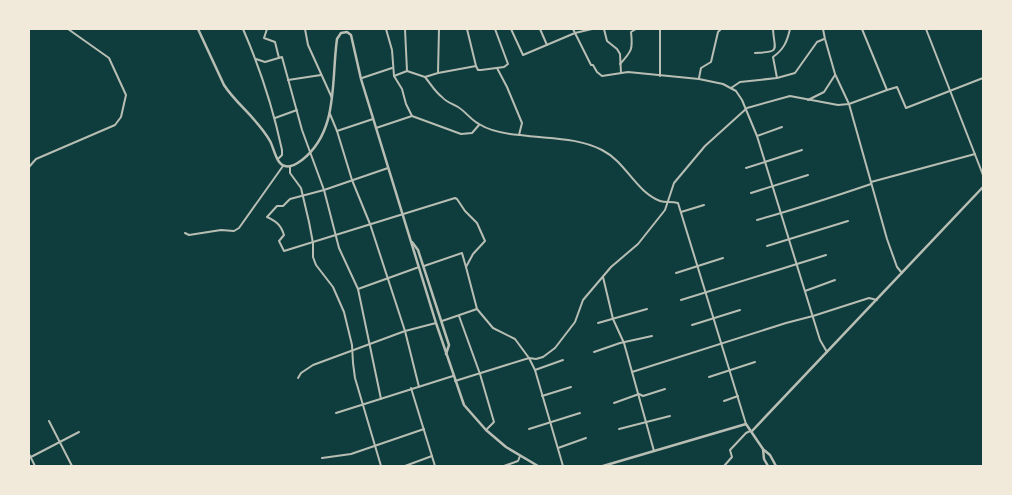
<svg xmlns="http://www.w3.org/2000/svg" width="1012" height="495" font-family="Overpass,sans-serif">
  <rect width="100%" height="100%" fill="#0f3d3e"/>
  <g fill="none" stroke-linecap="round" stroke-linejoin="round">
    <g stroke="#b8beb3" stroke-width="2">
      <path d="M243,29C260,68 273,108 282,150V155L278,159"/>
      <polyline points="267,29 264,38 275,42 279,58"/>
      <polyline points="305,29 308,45 332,98"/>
      <polyline points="386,29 392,50 394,76 402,89 406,104 412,116 461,134 472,133 479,125"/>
      <polyline points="405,29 407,71"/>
      <polyline points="467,29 476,66"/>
      <polyline points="511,29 523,55 575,33 591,65 593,65 597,72 602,76 628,72 699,79 723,84 736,91 742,100 757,136 820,340 827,352"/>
      <polyline points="540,29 547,45"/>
      <polyline points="573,29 575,33 592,29"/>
      <polyline points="604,29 607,41 617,49 620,54 621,73"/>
      <polyline points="660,29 660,76"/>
      <polyline points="823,29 825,39 835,74 849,104 887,239 897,267 902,273"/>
      <polyline points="862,29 887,90 897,87 906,108 983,78"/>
      <polyline points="926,29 983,175"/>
      <path d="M755,53C782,52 774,50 773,29"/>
      <polyline points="256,59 265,62 282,57 302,130 324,190 339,248 358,289 381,399"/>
      <path d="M620,64C632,51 633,49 631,32L636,29"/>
      <polyline points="497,68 507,87 522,123 519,135"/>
      <polyline points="438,73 439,29"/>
      <polyline points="394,76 407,71 425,77 438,73 476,66 478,70 481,70 504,67 508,64 495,29"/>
      <path d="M425,77C430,83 435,92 442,97C446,102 453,104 458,107C466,112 471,120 479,124C490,131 507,134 520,135C547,139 577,137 602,150C626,162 635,191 660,201C666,203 671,201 678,203L746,424"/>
      <polyline points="362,78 392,68"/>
      <polyline points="699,78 701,68 711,62 718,32 721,29"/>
      <path d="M777,78L773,57C784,49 787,42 790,29"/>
      <polyline points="288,80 321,75"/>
      <polyline points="731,88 740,82 777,78 795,73 817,42 824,39"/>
      <polyline points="808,100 824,92 835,75"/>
      <polyline points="330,114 337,131 352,180 370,224 405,331 419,387"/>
      <polyline points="275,118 297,110"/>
      <polyline points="376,128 412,116"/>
      <polyline points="337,131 373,119"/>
      <polyline points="757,136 782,127"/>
      <polyline points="290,166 290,173 301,188 309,222 313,243 313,257 316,265 333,287 344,312 352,345 353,363 355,378 381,466"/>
      <polyline points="29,167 36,159 115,125 121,117 126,95 109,58 68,29"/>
      <path d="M388,168L324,190L290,199L283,206H277L267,217C276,221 281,225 284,235L279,241L284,251L455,198L457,199L465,211L477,223L485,241L473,254L466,267L477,309L493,328L515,339L529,358L535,370L563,466"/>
      <polyline points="746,168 802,150"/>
      <polyline points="871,182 975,154"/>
      <polyline points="751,193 808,175"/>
      <polyline points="681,212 704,205"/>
      <path d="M757,220C796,209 833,197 871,184"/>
      <polyline points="185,233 189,235 221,230 234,231 239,228 283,166"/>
      <polyline points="767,246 848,221"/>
      <polyline points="424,266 462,253 466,267"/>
      <polyline points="676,273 723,258"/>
      <polyline points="603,277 613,319 624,343 654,451"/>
      <polyline points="358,289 419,267"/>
      <polyline points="805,291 835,280"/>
      <polyline points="681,300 826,255"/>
      <polyline points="459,316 480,374 494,422 486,430"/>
      <polyline points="442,321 477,309"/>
      <polyline points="598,323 647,309"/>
      <polyline points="692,325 740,310"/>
      <polyline points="594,352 620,343 652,336"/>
      <polyline points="535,370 563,360"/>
      <polyline points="632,372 786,323 813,316 869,298 877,300"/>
      <polyline points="709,377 755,362"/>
      <polyline points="298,378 301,373 313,365 405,331 436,323"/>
      <polyline points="455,381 529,358 536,359 543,357 555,348 575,322 583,300 611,267 638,244 665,210 674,183 705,146 747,108 790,96 838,105 849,104 887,90"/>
      <polyline points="411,388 435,466"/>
      <polyline points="542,396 571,387"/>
      <polyline points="724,401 738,396"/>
      <polyline points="614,403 639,394 643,396 665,389"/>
      <polyline points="336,413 453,376"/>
      <polyline points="49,421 72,466"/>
      <polyline points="529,429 580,413"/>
      <polyline points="619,429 670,416"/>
      <polyline points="558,448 586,438"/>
      <polyline points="29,454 35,466"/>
      <polyline points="29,458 79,432"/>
      <polyline points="322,458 351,454 424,429"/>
      <polyline points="405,466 432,456"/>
      <polyline points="504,466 518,461 520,456"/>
      <polyline points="724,466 732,457 730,450 746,433 750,431"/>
    </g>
    <g stroke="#b8beb3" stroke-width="2.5">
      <path d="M198,29L224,85C237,105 258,119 270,141C274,148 276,164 285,166C291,168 298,163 302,160C339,131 331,81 337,39L341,33L347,32L351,35L361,79L436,323L464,405L486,430L506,447L538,466"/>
      <polyline points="412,242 418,250 449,345 446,354"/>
      <polyline points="752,431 983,187"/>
      <polyline points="764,450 770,455 776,466"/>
      <polyline points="603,466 746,424 763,449 764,459 768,466"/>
    </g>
  </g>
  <rect width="1012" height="495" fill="none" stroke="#f1e9da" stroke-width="60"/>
</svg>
